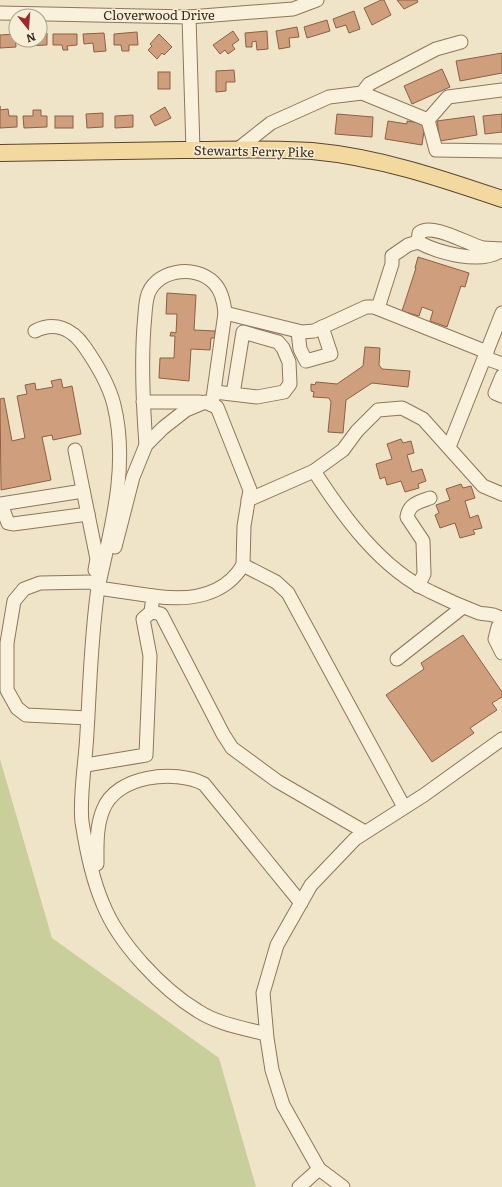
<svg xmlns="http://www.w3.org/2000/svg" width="502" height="1187" font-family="Literata,serif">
  <rect width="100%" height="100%" fill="#f0e4c8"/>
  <polygon fill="#c9cf9b" points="0,759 52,938 219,1058 256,1187 0,1187"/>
  <g fill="#cf9f7d" stroke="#8d5f41">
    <polygon points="381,0 384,0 391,15 372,25 364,8"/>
    <polygon points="397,0 417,0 418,2 404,9"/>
    <polygon points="354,11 360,29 349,33 346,25 336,28 333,19"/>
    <polygon points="327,20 330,31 307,38 304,27"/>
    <polygon points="297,27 299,37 289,38 290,47 279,49 276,31"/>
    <polygon points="233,31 239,40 232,45 235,49 228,54 225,50 220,54 213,45"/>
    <polygon points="267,31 268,49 257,50 256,41 252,42 252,47 246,47 245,33"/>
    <polygon points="137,32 138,45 129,45 129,51 122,51 121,45 114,45 114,34"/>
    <polygon points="47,33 47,45 24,46 24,40 40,40 40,34"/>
    <polygon points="104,33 106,51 94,52 93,43 84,44 83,34"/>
    <polygon points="15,34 16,47 0,48 0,35"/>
    <polygon points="53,34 77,34 77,45 67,46 68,50 63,50 62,45 53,45"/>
    <polygon points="159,34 172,47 164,55 162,53 157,59 148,50 152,46 150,44"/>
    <polygon points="502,53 502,73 460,81 456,61"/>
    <polygon points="442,69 450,87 412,104 404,86"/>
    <polygon points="234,70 235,82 226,82 226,91 216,92 216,71"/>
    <rect x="158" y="72" width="12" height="17"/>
    <polygon points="0,106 0,110 8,109 9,116 17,116 17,127 0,128"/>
    <polygon points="165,107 171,118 155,126 150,116"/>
    <polygon points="33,110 41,110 41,116 47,116 47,127 24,128 23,116 33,116"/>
    <polygon points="103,113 103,127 87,128 86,114"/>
    <polygon points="337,114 373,117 372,137 335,134"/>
    <polygon points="502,114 502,132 485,134 483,116"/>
    <polygon points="133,115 133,127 115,128 115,116"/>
    <rect x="55" y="116" width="18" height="12"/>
    <polygon points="474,116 477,135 440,141 437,121"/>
    <polygon points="388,121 407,124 407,121 425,124 422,145 385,139"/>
    <polygon points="418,257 469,273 465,287 461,286 447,327 430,321 433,311 422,307 419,316 402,311 416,268 415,268"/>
    <polygon points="167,293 196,295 194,330 215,331 215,338 211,338 210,350 191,349 189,381 159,378 160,358 174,358 175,336 170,336 171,332 176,333 177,314 166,314"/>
    <polygon points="365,347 380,348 379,365 382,369 410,371 408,387 372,383 346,400 343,433 328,432 331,402 329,398 313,397 314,392 311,391 311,384 315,385 316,382 337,384 363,366"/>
    <polygon points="61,379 63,388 72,386 81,434 53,440 52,435 42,437 51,480 1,490 0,399 4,398 12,441 25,438 17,396 27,394 25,385 35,383 36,390 53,387 51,381"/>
    <polygon points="401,439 403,443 411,441 414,453 407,455 412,472 422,469 426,481 418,484 419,488 405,492 401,481 387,485 385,477 380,479 376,464 392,459 387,444"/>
    <polygon points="461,484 463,488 471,486 475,498 465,501 470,518 478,515 482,528 473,530 475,534 460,538 455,523 440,528 435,515 439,513 436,505 450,500 446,489"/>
    <polygon points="463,635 502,692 502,697 492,703 497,710 470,728 474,733 432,762 386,695 424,669 421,663"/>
  </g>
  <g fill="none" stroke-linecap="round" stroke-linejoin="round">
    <defs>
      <g id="minor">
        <polyline points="0,13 189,17 293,9 317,0"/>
        <polyline points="189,17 193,150"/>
        <polyline points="502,90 448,97 428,120 436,150 502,151"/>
        <polyline points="362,93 369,84 436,49 461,42"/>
        <polyline points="238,149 271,123 329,97 362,93 428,120"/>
        <path d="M502,249C496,248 489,249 483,248C467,244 432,222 419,233L418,242C439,253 481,265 502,250"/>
        <polyline points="378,308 392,264 392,256 408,245 418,242"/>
        <polyline points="225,313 302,332 314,331 366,307 374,307 487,352"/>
        <path d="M35,331C55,321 72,329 84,346C96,363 109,385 114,405C129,466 111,529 98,588L153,596L151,612L143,619L150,656L146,755L86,765"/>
        <polyline points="298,332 300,349 306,361 331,354 322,327"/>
        <polyline points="485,358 502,364"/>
        <polyline points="502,376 495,393 502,396"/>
        <polyline points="215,392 257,397 284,392 290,384 289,362 283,348 278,342 243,332 233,394"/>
        <polyline points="143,402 200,402"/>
        <path d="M146,445C143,405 141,366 144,326C145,317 145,307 147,298C153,270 195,263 214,283C222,291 224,302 225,313L212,405"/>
        <polyline points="449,447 502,313"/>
        <polyline points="75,450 97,559 95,570"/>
        <polyline points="314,471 343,450 357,431 378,410 402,408 423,419 483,486 502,494"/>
        <polyline points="83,491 1,504 8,523 13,524 88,514"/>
        <path d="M248,500L314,471C343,516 381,569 431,592C447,600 463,607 479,613C488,615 494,613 502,619"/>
        <polyline points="115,547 133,477 146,445 163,428 186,410 205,402 217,407 250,490 244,526 243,565"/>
        <path d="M418,586L424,574L423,541L407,517C409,504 418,502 430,498"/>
        <path d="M153,596C187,601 224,597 243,565L276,582L288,593L404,807"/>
        <polyline points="151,612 161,614 223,734 232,748 277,781 365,832"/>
        <polyline points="502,622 498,627 495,639 502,653"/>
        <polyline points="397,659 463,607"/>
        <path d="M88,718L26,715L17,708L7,690V643L14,601L24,589L40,583L93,582L98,588C91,636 90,684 87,732C86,760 79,796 82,822C86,848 93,881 103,904C119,944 162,989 198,1011C218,1024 243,1028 266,1034"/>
        <path d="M97,864C97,846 96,827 103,810C116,775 175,769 204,784L301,903"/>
        <polyline points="299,1187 319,1169"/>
        <polyline points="343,1187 319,1169 283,1105 272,1070 267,1038 263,993 277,945 311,885 355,839 424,795 502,739"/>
      </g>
      <path id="major" d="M0,153C61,152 121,151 182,150C225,150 269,148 312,151C378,157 440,178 502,199"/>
    </defs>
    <use href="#minor" stroke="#8d765c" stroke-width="15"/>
    <use href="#major" stroke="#5b4430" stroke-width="18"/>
    <use href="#minor" stroke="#faf1dc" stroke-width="13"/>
    <use href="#major" stroke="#f3d9a0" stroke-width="16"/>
  </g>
  <g text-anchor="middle" stroke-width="3" stroke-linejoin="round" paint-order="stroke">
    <g font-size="13" fill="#3d2e20" stroke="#f7eed8">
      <text x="159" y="20">Cloverwood Drive</text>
      <text transform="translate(254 151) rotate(1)" y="5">Stewarts Ferry Pike</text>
    </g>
  </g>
  <g transform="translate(28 28) rotate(163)"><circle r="19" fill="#f7eed8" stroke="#ada18e"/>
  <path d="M0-3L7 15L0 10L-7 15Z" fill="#9e2a2b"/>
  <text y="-6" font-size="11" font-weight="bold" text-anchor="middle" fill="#3d2e20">N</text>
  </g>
</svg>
